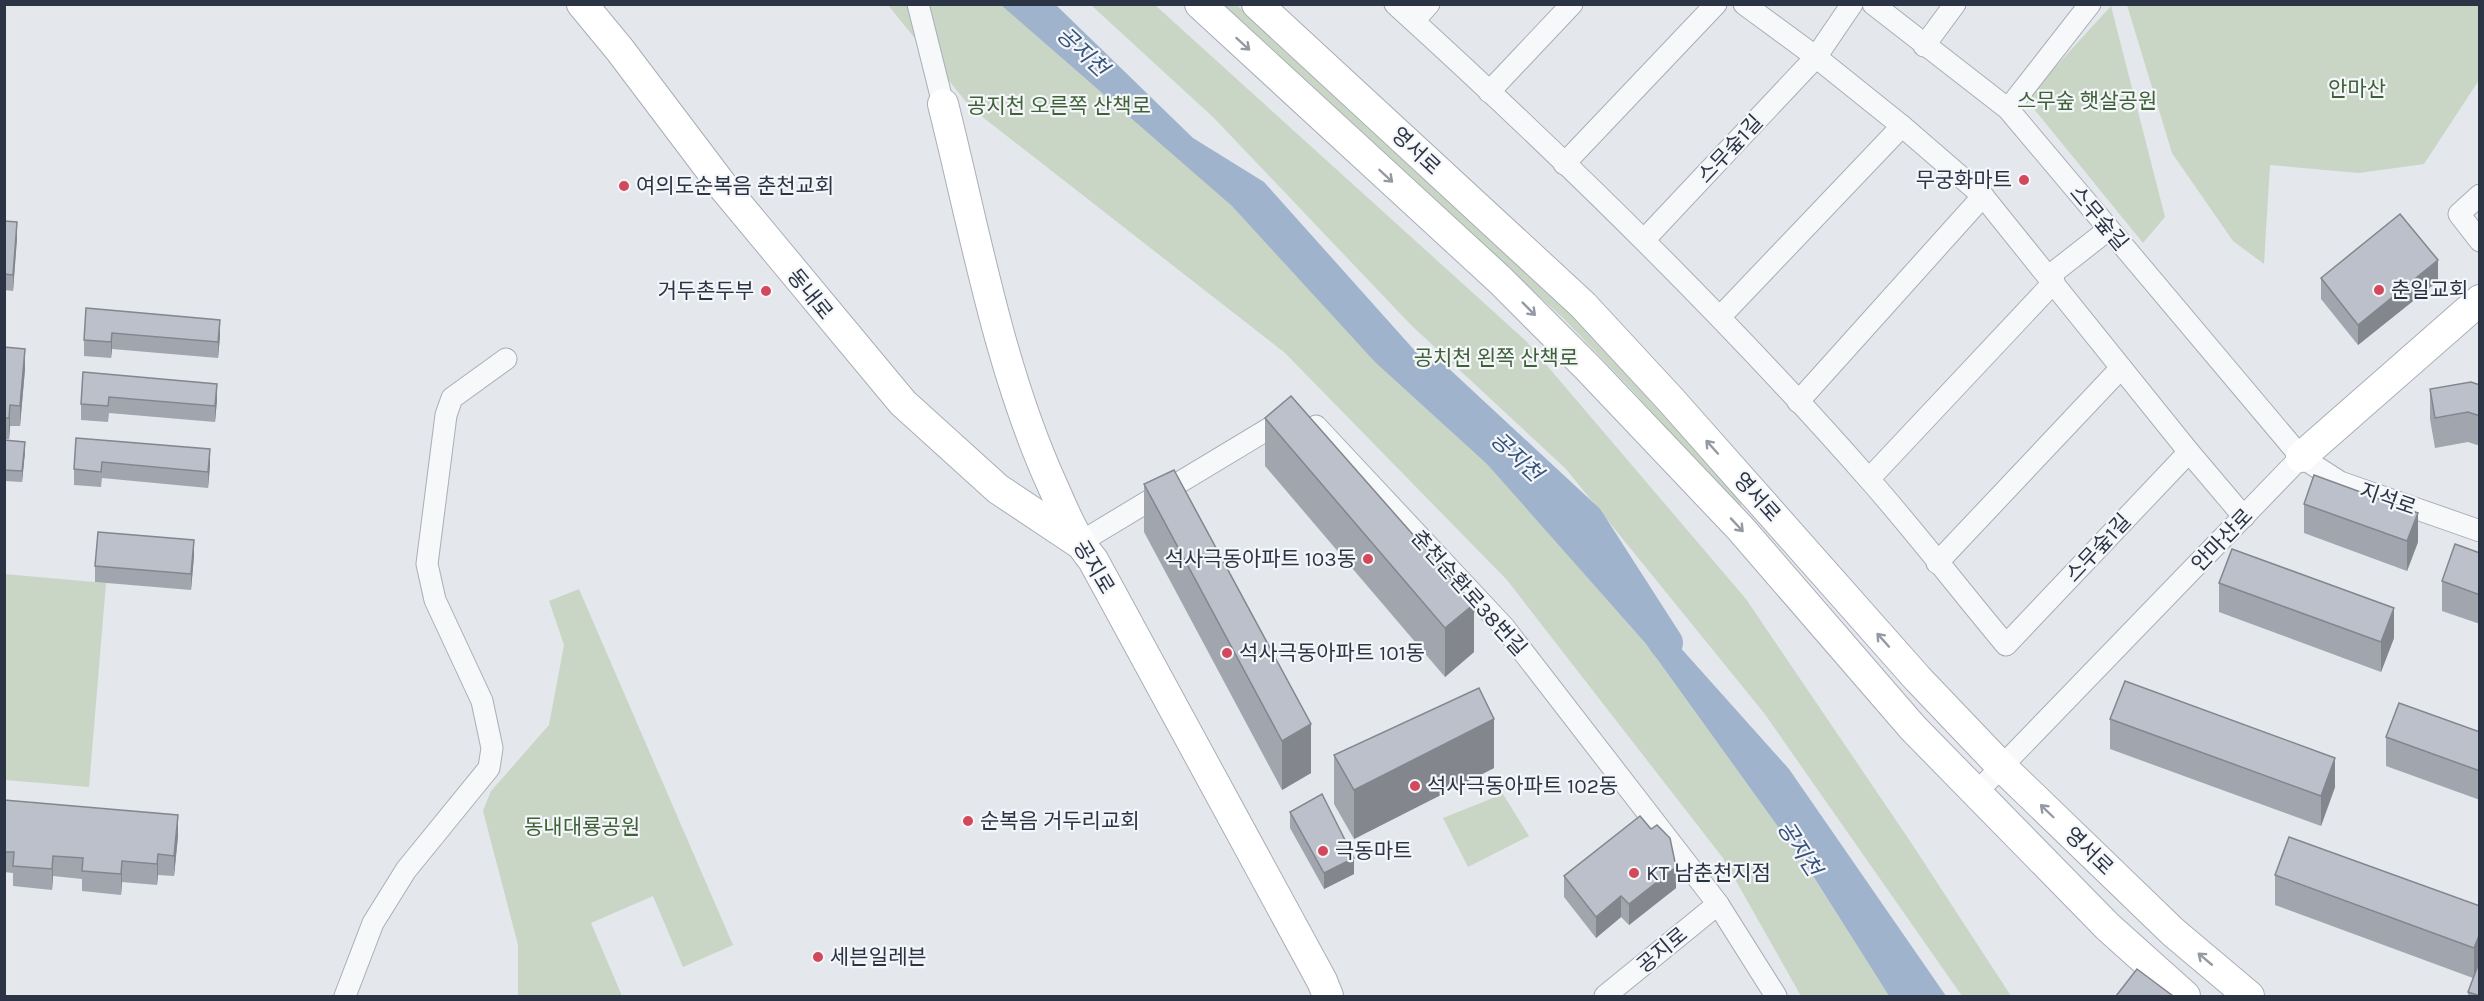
<svg xmlns="http://www.w3.org/2000/svg" width="2484" height="1001" font-family="Karla,'Noto Sans KR',sans-serif">
  <rect width="100%" height="100%" fill="#e4e7ec"/>
  <g fill="#c9d6c5">
    <polygon points="888,5 1014,5 1321,274 1647,645 1810,871 1889,996 1801,996 1723,858 1507,580 1285,353 971,108"/>
    <polygon points="1091,5 1155,5 1526,341 1746,599 1910,841 2011,996 1962,996 1764,713 1566,469 1411,325 1214,118"/>
    <polygon points="1221,5 1237,5 1573,313 1744,500 1741,505 1736,506 1631,389 1564,319"/>
    <polygon points="2127,5 2479,5 2479,80 2424,164 2359,173 2270,165 2264,264 2233,241 2172,153"/>
    <polygon points="2111,6 2165,217 2143,243 2026,99"/>
    <polygon points="4,574 106,583 89,787 5,780"/>
    <polygon points="579,589 733,945 683,967 653,896 591,923 622,996 518,996 518,945 483,811 491,791 549,725 564,645 549,601"/>
    <polygon points="1503,794 1529,836 1468,867 1443,818"/>
  </g>
  <polygon fill="#9fb4cc" points="1001,5 1056,5 1193,138 1264,182 1789,769 1946,996 1889,996 1810,871 1647,645 1487,464 1375,362 1232,206"/>
  <g fill="none" stroke-linecap="round" stroke-linejoin="round">
    <polyline stroke="#9fb4cc" stroke-width="34" points="1434,378 1587,520 1666,643"/>
    <defs>
      <g id="street">
        <polyline points="918,4 943,104"/>
        <path d="M1395,4C1560,154 1720,310 1867,477C1915,531 1959,589 2006,645L2189,452L1983,196L1902,126L1816,57L1744,4"/>
        <polyline points="1873,4 2008,109 2301,457 2340,482 2480,531"/>
        <polyline points="1414,21 1429,4"/>
        <polyline points="1924,46 1955,4"/>
        <polyline points="1489,92 1572,4"/>
        <polyline points="2008,109 2090,4"/>
        <polyline points="1564,164 1716,4"/>
        <polyline points="2480,195 2459,214 2480,241"/>
        <polyline points="1644,240 1816,57 1852,4"/>
        <polyline points="2049,276 2109,229"/>
        <polyline points="1720,317 1902,126"/>
        <polyline points="1798,402 1983,196"/>
        <polyline points="1316,426 1504,627 1718,904 1776,996"/>
        <polyline points="2189,452 2244,517"/>
        <polyline points="1869,479 2054,282"/>
        <polyline points="1079,543 1288,417"/>
        <polyline points="1937,563 2121,368"/>
        <polyline points="1976,793 2301,457"/>
        <polyline points="345,996 373,923 406,870 489,768 492,748 482,701 435,600 427,564 446,415 452,398 506,359"/>
        <polyline points="1605,996 1718,904"/>
      </g>
      <g id="secondary">
        <polyline points="582,4 620,50 725,189 903,403 998,489 1079,543"/>
        <polyline points="1200,4 1500,280 1589,369 1740,528 1913,728 2108,927 2185,996"/>
        <polyline points="1257,4 1583,305 1670,399 1918,679 2002,767 2173,932 2249,996"/>
        <path d="M943,104C975,231 999,370 1054,489C1065,514 1075,539 1093,560L1322,981L1328,996"/>
        <polyline points="2301,457 2480,300"/>
      </g>
    </defs>
    <use href="#street" stroke="#a9aeb7" stroke-width="23"/>
    <use href="#secondary" stroke="#a9aeb7" stroke-width="32"/>
    <use href="#street" stroke="#f7f8fa" stroke-width="21"/>
    <use href="#secondary" stroke="#fff" stroke-width="30"/>
  </g>
  <g fill="#a1a5ae">
    <polygon points="4,221 17,238 13,291 4,290"/>
    <polygon points="2321,278 2438,281 2358,345 2321,299"/>
    <polygon points="86,308 220,336 218,358 112,349 111,358 84,356 84,340"/>
    <polygon points="4,347 25,369 20,426 10,426 9,439 4,439"/>
    <polygon points="83,372 217,400 215,422 109,413 108,422 81,420 81,404"/>
    <polygon points="2480,385 2480,446 2468,442 2435,448 2430,419 2430,389"/>
    <polygon points="1265,418 1474,652 1445,677 1265,466"/>
    <polygon points="76,438 210,465 208,488 102,478 101,487 74,485 74,469"/>
    <polygon points="4,440 25,452 22,482 4,481"/>
    <polygon points="1144,484 1311,773 1282,790 1144,532"/>
    <polygon points="2304,504 2418,542 2407,571 2304,533"/>
    <polygon points="2480,553 2480,624 2442,611 2442,581"/>
    <polygon points="194,556 191,590 95,582 95,566"/>
    <polygon points="2219,583 2394,638 2381,672 2219,612"/>
    <polygon points="2110,719 2335,787 2321,826 2110,749"/>
    <polygon points="2480,732 2480,800 2386,766 2386,737"/>
    <polygon points="1334,755 1494,768 1354,839 1334,804"/>
    <polygon points="4,800 178,836 174,876 158,875 157,885 122,882 121,895 82,891 82,879 53,876 52,890 13,886 13,873 4,872"/>
    <polygon points="1290,812 1354,874 1324,889 1290,828"/>
    <polygon points="2275,875 2480,906 2480,996 2468,996 2468,992 2473,978 2275,905"/>
    <polygon points="1564,876 1676,888 1629,925 1621,917 1596,938 1564,897"/>
  </g>
  <g fill="#83868d">
    <polygon points="17,222 17,238 13,291 13,275"/>
    <polygon points="2438,260 2438,281 2358,345 2358,325"/>
    <polygon points="220,320 220,336 218,358 218,342"/>
    <polygon points="112,333 112,349 111,358 111,342"/>
    <polygon points="25,349 25,369 20,426 20,406"/>
    <polygon points="217,384 217,400 215,422 215,406"/>
    <polygon points="10,405 10,426 9,439 9,418"/>
    <polygon points="25,442 25,452 22,482 22,471"/>
    <polygon points="210,449 210,465 208,488 208,472"/>
    <polygon points="2418,513 2418,542 2407,571 2407,541"/>
    <polygon points="194,540 194,556 191,590 191,574"/>
    <polygon points="1474,604 1474,652 1445,677 1445,628"/>
    <polygon points="2394,608 2394,638 2381,672 2381,642"/>
    <polygon points="1494,719 1494,768 1354,839 1354,790"/>
    <polygon points="1311,724 1311,773 1282,790 1282,741"/>
    <polygon points="2335,758 2335,787 2321,826 2321,796"/>
    <polygon points="178,815 178,836 174,876 174,856"/>
    <polygon points="158,854 158,875 157,885 157,864"/>
    <polygon points="53,856 53,876 52,890 52,869"/>
    <polygon points="1354,858 1354,874 1324,889 1324,873"/>
    <polygon points="122,861 122,882 121,895 121,874"/>
    <polygon points="1676,867 1676,888 1629,925 1629,904"/>
    <polygon points="1621,896 1621,917 1596,938 1596,917"/>
    <polygon points="2480,933 2480,963 2474,978 2474,948"/>
  </g>
  <g fill="#bbc0ca" stroke="#83868d" stroke-width="1.5">
    <polygon points="2400,214 2438,260 2358,325 2321,278"/>
    <polygon points="4,221 17,222 13,275 4,274"/>
    <polygon points="86,308 220,320 218,342 112,333 111,342 84,340"/>
    <polygon points="4,347 25,349 20,406 10,405 9,418 4,418"/>
    <polygon points="83,372 217,384 215,406 109,397 108,406 81,404"/>
    <polygon points="2471,382 2480,385 2480,416 2468,412 2435,418 2430,389"/>
    <polygon points="1291,396 1474,604 1445,628 1265,418"/>
    <polygon points="76,438 210,449 208,472 102,462 101,472 74,469"/>
    <polygon points="4,440 25,442 22,471 4,470"/>
    <polygon points="1174,470 1311,724 1282,741 1144,484"/>
    <polygon points="2314,475 2418,513 2407,541 2304,504"/>
    <polygon points="98,532 194,540 191,574 95,566"/>
    <polygon points="2455,544 2480,553 2480,595 2442,581"/>
    <polygon points="2232,549 2394,608 2381,642 2219,583"/>
    <polygon points="2125,681 2335,758 2321,796 2110,719"/>
    <polygon points="1479,688 1494,719 1354,790 1334,755"/>
    <polygon points="2399,703 2480,732 2480,771 2386,737"/>
    <polygon points="1322,794 1354,858 1324,873 1290,812"/>
    <polygon points="4,800 178,815 174,856 158,854 157,864 122,861 121,874 82,871 83,858 53,856 52,869 13,866 14,852 4,852"/>
    <polygon points="1640,816 1651,829 1657,825 1670,838 1676,867 1629,904 1621,896 1596,917 1564,876"/>
    <polygon points="2289,837 2480,906 2480,933 2474,948 2275,875"/>
    <polygon points="2480,960 2480,996 2468,992"/>
    <polygon points="2137,969 2173,996 2116,996"/>
  </g>
  <defs><path id="oneway-shaft" d="M-6 0H5M1.5-3L5.5 0L1.5 3" fill="none" stroke-width="1.6" stroke-linecap="round" stroke-linejoin="round" transform="scale(1.5)"/></defs>
  <g stroke="#959aa2">
    <use href="#oneway-shaft" transform="translate(1243 44) rotate(42)"/>
    <use href="#oneway-shaft" transform="translate(1386 176) rotate(43)"/>
    <use href="#oneway-shaft" transform="translate(1529 309) rotate(45)"/>
    <use href="#oneway-shaft" transform="translate(1712 447) rotate(-132)"/>
    <use href="#oneway-shaft" transform="translate(1737 525) rotate(47)"/>
    <use href="#oneway-shaft" transform="translate(1883 640) rotate(-132)"/>
    <use href="#oneway-shaft" transform="translate(2047 811) rotate(-136)"/>
    <use href="#oneway-shaft" transform="translate(2205 959) rotate(-140)"/>
  </g>
  <g fill="#d1495b" stroke="#f4f6f9" stroke-width="2">
    <circle cx="2024" cy="180" r="6"/>
    <circle cx="624" cy="186" r="6"/>
    <circle cx="2379" cy="290" r="6"/>
    <circle cx="766" cy="291" r="6"/>
    <circle cx="1368" cy="559" r="6"/>
    <circle cx="1227" cy="653" r="6"/>
    <circle cx="1415" cy="786" r="6"/>
    <circle cx="968" cy="821" r="6"/>
    <circle cx="1323" cy="851" r="6"/>
    <circle cx="1634" cy="873" r="6"/>
    <circle cx="818" cy="957" r="6"/>
  </g>
  <g text-anchor="middle" stroke-width="4.5" stroke-linejoin="round" paint-order="stroke">
    <g font-size="21" fill="#3f6138" stroke="#f4f6f9">
      <text x="2357" y="96">안마산</text>
      <text x="2087" y="108">스무숲 햇살공원</text>
      <text x="1059" y="113">공지천 오른쪽 산책로</text>
      <text x="1496" y="365">공치천 왼쪽 산책로</text>
      <text x="582" y="834">동내대룡공원</text>
    </g>
    <g font-size="21" fill="#2b3445" stroke="#f4f6f9">
      <text transform="translate(1730 149) rotate(-47)" y="7">스무숲1길</text>
      <text transform="translate(1416 151) rotate(43)" y="7">영서로</text>
      <text transform="translate(2099 218) rotate(50)" y="7">스무숲길</text>
      <text transform="translate(810 294) rotate(51)" y="7">동내로</text>
      <text transform="translate(1757 497) rotate(48)" y="7">영서로</text>
      <text transform="translate(2388 499) rotate(19)" y="7">지석로</text>
      <text transform="translate(2222 540) rotate(-46)" y="7">안마산로</text>
      <text transform="translate(2098 548) rotate(-47)" y="7">스무숲1길</text>
      <text transform="translate(1094 567) rotate(59)" y="7">공지로</text>
      <text transform="translate(1469 593) rotate(48)" y="7">춘천순환로38번길</text>
      <text transform="translate(2089 851) rotate(44)" y="7">영서로</text>
      <text transform="translate(1662 950) rotate(-40)" y="7">공지로</text>
    </g>
    <g font-size="21" fill="#2b3445" stroke="#f4f6f9" text-anchor="start">
      <text x="2012" y="187" text-anchor="end">무궁화마트</text>
      <text x="636" y="193">여의도순복음 춘천교회</text>
      <text x="2391" y="297">춘일교회</text>
      <text x="754" y="298" text-anchor="end">거두촌두부</text>
      <text x="1356" y="566" text-anchor="end">석사극동아파트 103동</text>
      <text x="1239" y="660">석사극동아파트 101동</text>
      <text x="1427" y="793">석사극동아파트 102동</text>
      <text x="980" y="828">순복음 거두리교회</text>
      <text x="1335" y="858">극동마트</text>
      <text x="1646" y="880">KT 남춘천지점</text>
      <text x="830" y="964">세븐일레븐</text>
    </g>
    <g font-size="22" font-style="italic" fill="#34527a" stroke="#f4f6f9">
      <text transform="translate(1083 51) rotate(43)" y="8">공지천</text>
      <text transform="translate(1517 456) rotate(43)" y="8">공지천</text>
      <text transform="translate(1800 848) rotate(57)" y="8">공지천</text>
    </g>
  </g>
  <rect width="2484" height="1001" fill="none" stroke="#2b3445" stroke-width="12"/>
</svg>
